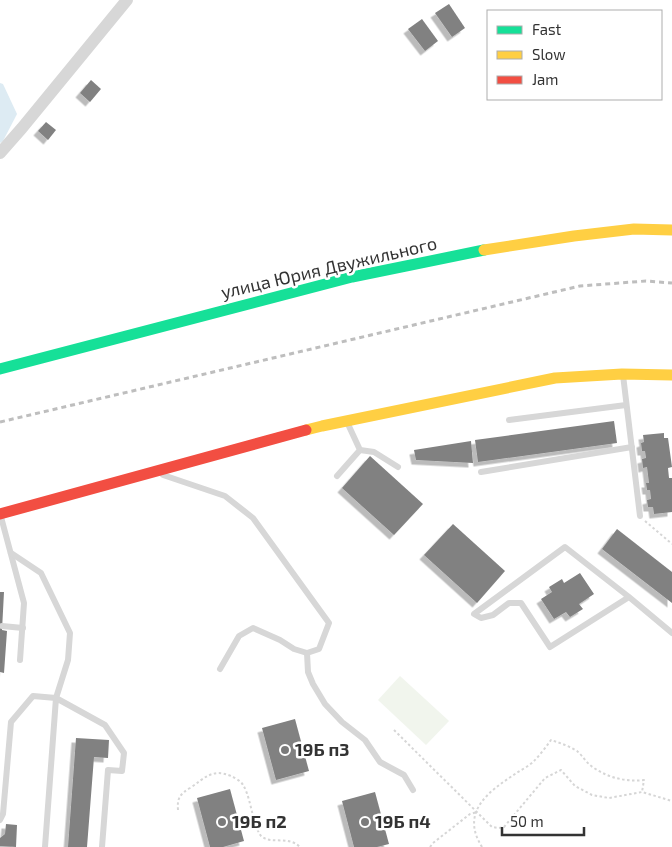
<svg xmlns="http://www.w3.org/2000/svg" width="672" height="847" font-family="'Exo 2',sans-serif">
  <defs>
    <filter id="shadow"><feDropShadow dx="-4.5" dy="4.5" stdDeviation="0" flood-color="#0004"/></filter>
  </defs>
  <rect width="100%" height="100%" fill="#fff"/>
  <polygon fill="#f1f5ed" points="400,676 449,721 426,745 378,700"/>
  <polygon fill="#ddebf3" points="0,83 3,84 17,114 3,141 0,143"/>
  <g fill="#818181" filter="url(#shadow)">
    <polygon points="449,4 465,28 452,37 435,13"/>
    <polygon points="422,19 438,41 425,51 408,29"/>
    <polygon points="91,80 101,89 90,102 80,93"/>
    <polygon points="46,122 56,130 48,140 38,131"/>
    <polygon points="614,421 617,443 478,462 475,440"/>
    <polygon points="664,433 664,438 668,438 672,467 668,468 669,478 672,478 672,512 654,514 653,507 648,507 647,500 651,499 650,490 647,490 646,483 649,483 647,467 643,468 642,459 646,458 645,451 642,451 641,443 644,442 643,435"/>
    <polygon points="471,441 473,463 416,460 414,450"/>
    <polygon points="370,456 423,504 394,535 342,488"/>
    <polygon points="453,524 505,571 477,603 424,555"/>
    <polygon points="617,529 672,572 672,603 602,549"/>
    <polygon points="580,573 594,594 579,604 583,609 570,617 566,612 554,619 541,599 552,592 549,587 562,579 564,583"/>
    <polygon points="0,592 4,592 2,630 7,631 4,673 0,672"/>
    <polygon points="295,719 309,771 276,780 262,728"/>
    <polygon points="76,738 109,740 108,758 94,757 87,847 68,847"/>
    <polygon points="230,789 244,841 223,847 210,847 197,798"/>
    <polygon points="375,792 389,844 377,847 354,847 342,801"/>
    <polygon points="6,824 17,825 16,847 0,846 0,838 5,834"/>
  </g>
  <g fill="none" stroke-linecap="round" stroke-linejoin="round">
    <g stroke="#d6d6d6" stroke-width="2" stroke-dasharray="2.5 2.5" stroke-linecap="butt">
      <polyline points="645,521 672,544"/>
      <polyline points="394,730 492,827 499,828 504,827 545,778 561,770 575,786 592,795 609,798 642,792 672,801"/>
      <path d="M178,810C177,798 180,794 190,788C205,778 212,768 231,776C235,778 241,781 243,785C249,794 251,811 255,822C256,826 258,832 261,836C271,845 288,835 300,847"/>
      <polyline points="430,847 433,843 470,814 477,812"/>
      <path d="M482,847C460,812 488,792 515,774C521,770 529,766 534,761C540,755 546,747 551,740C560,743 569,746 577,751C583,756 587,764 594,768C609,778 626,782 644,780L642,792"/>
    </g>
    <g stroke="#d7d7d7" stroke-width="6">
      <polyline points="623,375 640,516"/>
      <polyline points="509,420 626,405"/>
      <polyline points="360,450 374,452 398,467"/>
      <polyline points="481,472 632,447"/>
      <polyline points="163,475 225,496 253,518 329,623 319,649 307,653 294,649 280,640 253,628 239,636 220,669"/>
      <polyline points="337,476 360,450 347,422"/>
      <polyline points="1,517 24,603 20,660"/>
      <polyline points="629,597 550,647 521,603 509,603 493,615 481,618 474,614 565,547 629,597 672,633"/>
      <polyline points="2,626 23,628"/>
      <polyline points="307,653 308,672 313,684 325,704 342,722 365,740 380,762 404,775 413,790"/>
      <polyline points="0,820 3,814 11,722 33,696 56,698 68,660 70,633 41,573 11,553"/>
      <polyline points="45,847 56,698 105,725 124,753 122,771 108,770 102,847"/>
    </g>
    <polyline stroke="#d7d7d7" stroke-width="12" points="0,153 22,128 127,0"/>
    <polyline stroke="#16e098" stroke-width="11" points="0,369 352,277 484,250"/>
    <g stroke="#ffcf43" stroke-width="11">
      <polyline points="484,250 574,236 634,229 672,230"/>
      <polyline points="306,430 322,426 555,378 622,374 672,375"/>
    </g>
    <polyline stroke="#f24e42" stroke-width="11" points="0,514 306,430"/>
    <polyline stroke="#bebebe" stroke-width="3" stroke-dasharray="5 4" stroke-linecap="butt" points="0,422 580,286 646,281 672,283"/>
  </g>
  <g fill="#7a7a7a" stroke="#fff" stroke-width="2">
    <circle cx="285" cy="750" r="5"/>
    <circle cx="222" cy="822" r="5"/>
    <circle cx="365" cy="822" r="5"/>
  </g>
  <g text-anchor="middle" stroke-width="5" stroke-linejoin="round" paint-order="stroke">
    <g font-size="18" fill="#333" stroke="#fff">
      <text transform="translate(329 268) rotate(-13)" y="6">улица Юрия Двужильного</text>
    </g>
    <g font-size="18" font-weight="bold" fill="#333" stroke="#fff" text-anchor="start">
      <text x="295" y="756">19Б п3</text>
      <text x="232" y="828">19Б п2</text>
      <text x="375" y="828">19Б п4</text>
    </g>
  </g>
  <rect x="487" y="10" width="175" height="90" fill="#ffffff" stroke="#adadad"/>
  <rect x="497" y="26" width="25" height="8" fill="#16e098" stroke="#adadad"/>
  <text x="532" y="35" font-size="15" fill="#333333">Fast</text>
  <rect x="497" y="51" width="25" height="8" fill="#ffcf43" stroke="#adadad"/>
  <text x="532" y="60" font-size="15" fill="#333333">Slow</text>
  <rect x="497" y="76" width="25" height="8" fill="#f24e42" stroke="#adadad"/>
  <text x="532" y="85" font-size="15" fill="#333333">Jam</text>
  <path d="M502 827v8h82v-8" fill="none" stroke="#333333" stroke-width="2.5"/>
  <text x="510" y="827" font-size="15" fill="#333333" stroke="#ffffff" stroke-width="4" paint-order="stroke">50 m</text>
</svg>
